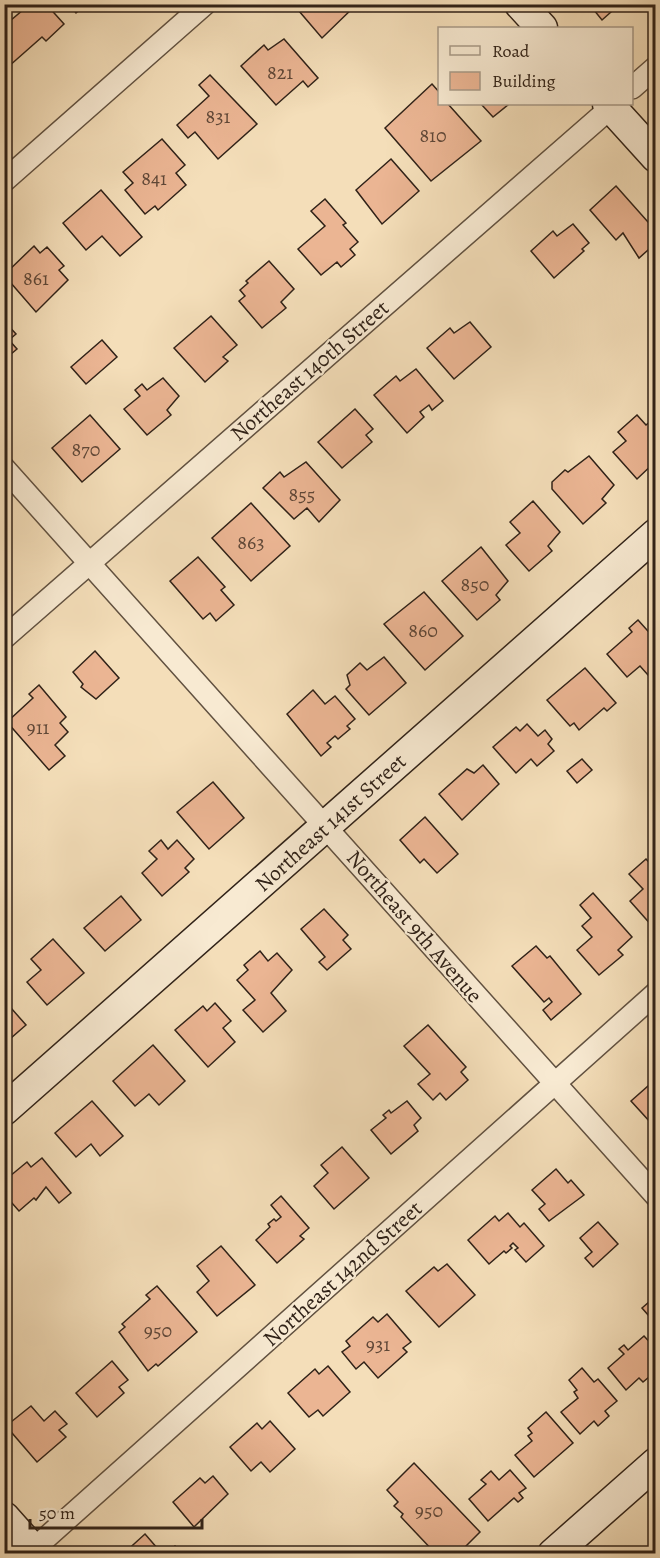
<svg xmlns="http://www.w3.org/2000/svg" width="660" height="1558" font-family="Alegreya,serif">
  <rect width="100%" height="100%" fill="#f4deb9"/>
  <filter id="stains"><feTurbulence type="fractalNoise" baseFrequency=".00333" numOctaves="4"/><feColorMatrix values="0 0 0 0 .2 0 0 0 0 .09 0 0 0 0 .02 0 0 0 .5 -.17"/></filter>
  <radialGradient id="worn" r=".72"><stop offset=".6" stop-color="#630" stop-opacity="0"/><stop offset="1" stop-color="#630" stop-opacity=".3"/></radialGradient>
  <g fill="#ebb593" stroke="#302218" stroke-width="1.5">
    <polygon points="21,4 46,4 64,24 46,41 42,37 8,67 4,62 4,26 24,9"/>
    <polygon points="69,4 86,4 76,13"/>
    <polygon points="307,4 357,4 322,38 299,11"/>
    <polygon points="589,4 620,4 602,20"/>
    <polygon points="284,39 318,78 308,87 303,81 276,105 241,66 264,45 268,50"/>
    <polygon points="210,75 257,124 218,159 195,132 188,138 177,125 209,96 199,85"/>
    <polygon points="432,84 440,93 440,104 448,104 481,141 431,181 385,128"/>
    <polygon points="481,104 509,104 493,117"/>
    <polygon points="162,139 185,165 176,173 186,185 158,210 155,206 145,214 125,190 133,183 123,172"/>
    <polygon points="391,159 419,191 382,224 356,190"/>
    <polygon points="616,186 656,231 656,243 639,258 623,233 616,240 590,210"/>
    <polygon points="101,190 142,237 120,256 102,236 86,250 63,223"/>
    <polygon points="325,199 346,223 343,225 358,242 350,249 355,255 341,267 337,262 321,275 298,249 325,226 311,211"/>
    <polygon points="573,224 589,243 582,249 584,251 554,278 531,251 553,231 557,236"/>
    <polygon points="34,246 40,253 47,247 64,266 59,270 68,280 36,312 4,275"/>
    <polygon points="269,261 294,289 281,302 286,308 262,328 239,301 245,296 240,290 248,283 246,281"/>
    <polygon points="211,316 237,345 223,357 228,361 205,382 174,348"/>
    <polygon points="4,321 16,334 9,340 17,349 4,360"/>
    <polygon points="470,322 491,347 454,379 427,348 450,328 454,333"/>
    <polygon points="102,340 117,357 86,384 71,367"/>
    <polygon points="416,369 443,401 432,410 429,405 420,412 424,417 407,433 374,395 396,376 400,381"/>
    <polygon points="163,378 179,396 167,410 171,415 147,435 124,409 140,396 135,390 142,384 147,390"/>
    <polygon points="355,409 373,429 366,435 372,442 342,468 318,442"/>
    <polygon points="90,415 120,449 82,482 52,448"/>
    <polygon points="637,415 646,425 652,420 656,424 656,461 637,479 613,452 626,441 618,432"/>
    <polygon points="589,456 614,485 602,499 606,503 583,524 552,489 552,482 565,470 568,472"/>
    <polygon points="306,462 340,500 319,522 307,508 294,519 263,488 280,472 284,477"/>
    <polygon points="533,501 560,532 548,546 552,551 529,571 506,545 520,533 510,522"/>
    <polygon points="251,503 290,546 251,581 212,538"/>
    <polygon points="481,547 508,581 496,595 500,600 477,620 442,581"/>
    <polygon points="198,557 225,587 221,590 234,605 216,621 210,613 203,619 170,581"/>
    <polygon points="424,592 463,636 425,670 384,624"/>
    <polygon points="638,620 656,640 656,669 648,675 640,666 627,677 607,654 632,632 629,628"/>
    <polygon points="95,651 119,678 96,699 81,687 83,684 73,672"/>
    <polygon points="384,657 406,683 369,715 346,689 350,685 347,675 360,663 367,670"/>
    <polygon points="585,668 616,703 607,711 604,708 579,730 574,723 570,726 547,700"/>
    <polygon points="39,685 66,717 60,723 68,732 55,745 65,756 49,770 7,722 33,698 29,694"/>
    <polygon points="313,690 325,704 335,696 355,719 347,726 350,729 338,739 335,736 327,743 331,747 321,756 287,714"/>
    <polygon points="527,724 538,736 545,730 552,739 548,744 554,751 537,766 531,759 516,773 493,747 516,727 520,731"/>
    <polygon points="582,759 592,770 577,783 567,771"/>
    <polygon points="483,765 499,784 462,820 439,794 467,769 474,773"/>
    <polygon points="4,767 10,773 4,779"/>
    <polygon points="213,782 244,818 209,849 177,812"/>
    <polygon points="425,817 458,854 437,873 424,859 420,863 400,840"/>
    <polygon points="161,840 168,849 177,840 194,859 185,868 189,872 162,896 142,873 157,859 149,851"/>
    <polygon points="646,859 654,868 656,866 656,925 653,927 630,901 643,889 629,874"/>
    <polygon points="593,893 632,937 618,950 623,955 599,975 577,950 592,937 582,926 591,918 580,905"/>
    <polygon points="121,896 141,920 105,951 84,928"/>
    <polygon points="324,909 348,935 343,940 351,949 327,970 319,962 325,957 301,929"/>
    <polygon points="53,939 84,973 47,1005 27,982 41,970 31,959"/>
    <polygon points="536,946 547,958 550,956 581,994 551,1020 543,1010 552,1002 549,998 544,1002 512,966"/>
    <polygon points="260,951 268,961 277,953 292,970 271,993 286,1011 263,1032 243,1010 255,1000 237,980 248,970 244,965"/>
    <polygon points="4,1000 26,1025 4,1044"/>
    <polygon points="215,1003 231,1021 223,1028 235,1042 208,1067 175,1030 203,1006 207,1011"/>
    <polygon points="428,1025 466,1067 461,1072 468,1080 446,1100 440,1093 433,1100 418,1084 430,1074 404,1046"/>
    <polygon points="153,1045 185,1081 159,1105 149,1094 135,1106 113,1081"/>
    <polygon points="656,1079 656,1120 651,1123 631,1101"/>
    <polygon points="92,1101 123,1136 100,1156 91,1144 76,1157 55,1133"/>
    <polygon points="407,1101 421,1118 414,1125 418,1131 391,1154 371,1130 386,1118 383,1115 389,1110 391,1113"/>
    <polygon points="342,1147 369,1178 334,1209 314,1186 328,1173 321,1165"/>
    <polygon points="42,1158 71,1193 59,1203 46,1187 36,1200 34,1198 19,1211 4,1194 4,1181 27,1162 31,1167"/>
    <polygon points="556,1169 568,1183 571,1180 584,1195 549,1221 539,1209 545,1204 532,1190"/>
    <polygon points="281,1196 309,1228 300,1236 304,1239 277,1263 256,1240 270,1227 268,1224 274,1219 276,1221 281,1217 271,1205"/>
    <polygon points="508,1213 520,1227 524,1223 544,1246 526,1262 515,1250 518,1248 513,1243 510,1246 512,1248 506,1253 504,1251 489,1264 468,1240 495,1216 499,1221"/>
    <polygon points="598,1222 618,1244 593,1267 585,1258 592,1252 580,1238"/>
    <polygon points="221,1246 255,1285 217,1316 197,1292 209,1281 197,1266"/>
    <polygon points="447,1264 475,1295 439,1327 406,1291 434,1267 438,1271"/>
    <polygon points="157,1286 197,1332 158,1366 156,1364 148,1371 119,1332 125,1327 122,1324 150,1299 146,1295"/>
    <polygon points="656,1296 656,1324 642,1308"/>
    <polygon points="387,1314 411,1342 403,1348 407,1352 378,1378 364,1362 356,1369 342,1352 350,1346 346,1341 373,1317 378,1322"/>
    <polygon points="644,1336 656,1349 656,1363 651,1367 655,1372 643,1382 639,1378 626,1390 608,1368 624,1354 619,1349 624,1345 628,1350"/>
    <polygon points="112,1361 128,1380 119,1387 124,1393 97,1417 76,1393"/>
    <polygon points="328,1366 350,1392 323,1416 318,1410 309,1417 288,1393 315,1369 319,1374"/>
    <polygon points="582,1368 594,1382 598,1379 617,1401 605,1411 609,1416 598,1426 594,1421 580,1434 561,1412 578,1398 574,1392 577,1390 569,1380"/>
    <polygon points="31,1406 44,1421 55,1411 67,1424 59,1430 66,1437 37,1462 6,1426"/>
    <polygon points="546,1412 573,1443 534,1477 515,1455 532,1441 528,1436 532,1433 528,1428"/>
    <polygon points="270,1421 295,1449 270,1472 261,1462 251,1471 230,1447 257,1423 262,1429"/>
    <polygon points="414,1463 480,1532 458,1554 436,1554 401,1517 403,1514 394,1506 398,1502 387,1490"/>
    <polygon points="510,1470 526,1488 519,1493 523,1498 518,1502 514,1498 488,1521 469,1499 486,1484 481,1480 491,1471 499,1480"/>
    <polygon points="213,1476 228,1494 194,1527 173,1502 200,1478 205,1483"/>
    <polygon points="145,1534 158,1549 161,1547 166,1553 175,1546 181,1552 179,1554 123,1554"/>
  </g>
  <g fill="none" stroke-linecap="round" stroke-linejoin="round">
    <defs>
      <g id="street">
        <polyline points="632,88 656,67"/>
        <polyline points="4,181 205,4"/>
        <polyline points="4,468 656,1196"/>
        <polyline points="4,638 615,104"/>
        <polyline points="28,1554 656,993"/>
      </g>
      <g id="secondary">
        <polyline points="520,4 542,28"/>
        <polyline points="608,104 656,157"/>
        <polyline points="4,1110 656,534"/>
        <polyline points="4,1517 37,1554"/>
        <polyline points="553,1554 656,1463"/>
      </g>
    </defs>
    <use href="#street" stroke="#615140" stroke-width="24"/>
    <use href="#secondary" stroke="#302218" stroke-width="33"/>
    <use href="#street" stroke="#f8ead2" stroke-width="21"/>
    <use href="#secondary" stroke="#f8ead2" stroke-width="30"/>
  </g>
  <g text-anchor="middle" stroke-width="4.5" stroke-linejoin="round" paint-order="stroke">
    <g font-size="20" fill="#5f4737">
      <text x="280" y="79">821</text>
      <text x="218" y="123">831</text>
      <text x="433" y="142">810</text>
      <text x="154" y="185">841</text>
      <text x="36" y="285">861</text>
      <text x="86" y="456">870</text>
      <text x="302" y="501">855</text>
      <text x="251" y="549">863</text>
      <text x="475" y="591">850</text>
      <text x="423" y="637">860</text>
      <text x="38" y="734">911</text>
      <text x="158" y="1337">950</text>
      <text x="378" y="1351">931</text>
      <text x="429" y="1517">950</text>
    </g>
    <g font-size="22" fill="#302218" stroke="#f8ead2">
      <text transform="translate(309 370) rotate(-41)" y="8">Northeast 140th Street</text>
      <text transform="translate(330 822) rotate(-42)" y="8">Northeast 141st Street</text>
      <text transform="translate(415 926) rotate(49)" y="8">Northeast 9th Avenue</text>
      <text transform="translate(342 1273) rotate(-42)" y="8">Northeast 142nd Street</text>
    </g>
  </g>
  <rect width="660" height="1558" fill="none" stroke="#f4deb9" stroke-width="24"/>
  <rect x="6" y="6" width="648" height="1546" fill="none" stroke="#302218" stroke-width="3"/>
  <rect x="12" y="12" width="636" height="1534" fill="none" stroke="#302218" stroke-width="1.5"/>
  <rect x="438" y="27" width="195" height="78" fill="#f8ead2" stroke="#a89a88" stroke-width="1.5"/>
  <rect x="450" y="46" width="30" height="9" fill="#f8ead2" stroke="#a89a88" stroke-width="1.5"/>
  <text x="492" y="57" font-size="18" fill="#302218">Road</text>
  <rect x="450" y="72" width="30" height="18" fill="#ebb593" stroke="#a89a88" stroke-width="1.5"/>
  <text x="492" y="87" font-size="18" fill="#302218">Building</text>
  <path d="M30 1519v9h172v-9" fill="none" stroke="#302218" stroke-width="3"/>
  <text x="39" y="1519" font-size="18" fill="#302218" stroke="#f8ead2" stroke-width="4.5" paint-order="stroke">50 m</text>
  <rect width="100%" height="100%" filter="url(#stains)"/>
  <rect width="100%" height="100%" fill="url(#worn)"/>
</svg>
